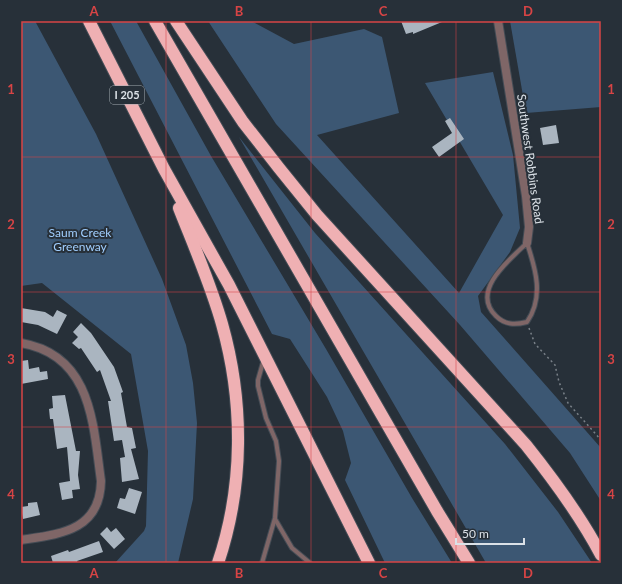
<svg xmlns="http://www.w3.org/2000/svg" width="622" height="584" font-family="Lato,sans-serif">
  <rect width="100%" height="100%" fill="#273039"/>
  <g fill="#3c5773">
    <polygon points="21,21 35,21 96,134 162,279 186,345 193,383 197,423 193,499 178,563 115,563 144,531 146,526 148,451 131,354 42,283 21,286"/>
    <polygon points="110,21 136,21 211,156 326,349 412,498 452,563 385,563 345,480 351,463 343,431 327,397 290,339 272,334"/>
    <polygon points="208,21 251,21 294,44 364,29 382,37 399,113 317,135 459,293 503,215 425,83 493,72 513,155 520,228 510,252 478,296 481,312 601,448 601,501 570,453 460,325 276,124"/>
    <polygon points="510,21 601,21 601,107 526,113"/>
    <polygon points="239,137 315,233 505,444 558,512 592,563 486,563"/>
  </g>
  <g fill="#aab5c0">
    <polygon points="401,21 441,21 442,22 413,34 413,32 406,34"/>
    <polygon points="450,118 464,139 439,157 432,147 452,133 445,121"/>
    <polygon points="556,125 559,143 543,145 540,128"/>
    <polygon points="21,308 45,312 53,317 57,310 67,315 57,334 38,325 21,322"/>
    <polygon points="81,323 91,333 114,367 123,392 121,393 127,427 132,428 136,448 131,449 139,479 122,482 120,458 125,457 122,440 114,441 108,401 111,401 100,370 97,372 81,348 79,349 72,343 78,337 73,332"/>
    <polygon points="28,360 29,369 39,367 40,372 47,371 48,379 21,384 21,361"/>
    <polygon points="65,395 76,451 80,451 78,475 80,489 72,490 73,498 62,500 59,483 70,481 67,447 57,449 53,419 50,419 49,409 53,408 52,396"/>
    <polygon points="129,488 142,492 135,514 117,508 120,498 125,499"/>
    <polygon points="37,502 40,515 23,519 21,507 28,506 28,503"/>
    <polygon points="107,527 111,532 116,528 125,539 114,549 100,534"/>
    <polygon points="99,541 103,552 77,561 78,563 53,563 51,556 68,550 69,552"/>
  </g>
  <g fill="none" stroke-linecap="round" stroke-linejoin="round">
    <defs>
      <g id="lane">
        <path d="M527,243C536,270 544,297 527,322C515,325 505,325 496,316C470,291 509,260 527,243Z"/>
        <polyline points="275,519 292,548 310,563"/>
        <polyline points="262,563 275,518 279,461 276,441 266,418 258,386 258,380 264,359"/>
      </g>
      <g id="street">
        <polyline points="498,21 526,196 529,227 527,243"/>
        <path d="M21,343C92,355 93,424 101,481C100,531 60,534 21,540"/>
      </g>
      <g id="highway">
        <polyline points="89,21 164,169 229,285 369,563"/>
        <polyline points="155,21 437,511 469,563"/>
        <path d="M176,21L243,122L279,168L317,215L526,445C554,480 580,515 601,555"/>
        <path d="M179,208C194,246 211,285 222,324C244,402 244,486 218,563"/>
      </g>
    </defs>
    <use href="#lane" stroke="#444c55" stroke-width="6"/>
    <use href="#street" stroke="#444c55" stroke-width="10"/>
    <use href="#highway" stroke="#444c55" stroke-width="14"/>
    <polyline stroke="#798088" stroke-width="1.5" stroke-dasharray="2 3" stroke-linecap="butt" points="529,328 535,344 555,365 559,382 568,403 601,440"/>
    <use href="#lane" stroke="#7f6667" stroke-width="4"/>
    <use href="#street" stroke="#7f6667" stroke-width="8"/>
    <use href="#highway" stroke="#efb0b3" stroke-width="12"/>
  </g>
  <path fill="none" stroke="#d74445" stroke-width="1" stroke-opacity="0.55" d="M166,21V563M311,21V563M456,21V563M21,157H601M21,292H601M21,427H601"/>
  <g text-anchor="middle" stroke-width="4" stroke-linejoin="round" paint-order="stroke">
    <rect fill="#273039" stroke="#a5acb3" stroke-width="1" x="110" y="86" width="34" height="18" rx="3"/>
    <g font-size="11" font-weight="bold" fill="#dbe1e7">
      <text x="127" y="99">I 205</text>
    </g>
    <g font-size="12" fill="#dbe1e7" stroke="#273039">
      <text transform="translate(530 159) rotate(82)" y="4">Southwest Robbins Road</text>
    </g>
    <g font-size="12" fill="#a0cefe" stroke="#273039">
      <text x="80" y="237">Saum Creek<tspan x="80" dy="14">Greenway</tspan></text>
    </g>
  </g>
  <rect width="622" height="584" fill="none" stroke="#273039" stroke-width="44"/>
  <path d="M456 538v6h68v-6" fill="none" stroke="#dbe1e7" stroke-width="2"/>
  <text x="462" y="538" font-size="12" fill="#dbe1e7" stroke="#273039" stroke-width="3" paint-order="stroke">50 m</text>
  <rect x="22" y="22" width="578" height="540" fill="none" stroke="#d74445" stroke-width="1.5"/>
  <g font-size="13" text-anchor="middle" font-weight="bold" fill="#d74445">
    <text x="94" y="16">A</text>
    <text x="239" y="16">B</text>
    <text x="383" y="16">C</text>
    <text x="528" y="16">D</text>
    <text x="11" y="94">1</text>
    <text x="611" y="94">1</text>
    <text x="11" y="229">2</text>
    <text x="611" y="229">2</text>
    <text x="11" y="364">3</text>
    <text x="611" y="364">3</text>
    <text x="11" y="499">4</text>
    <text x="611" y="499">4</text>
    <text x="94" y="578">A</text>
    <text x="239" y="578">B</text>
    <text x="383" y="578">C</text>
    <text x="528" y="578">D</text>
  </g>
</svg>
